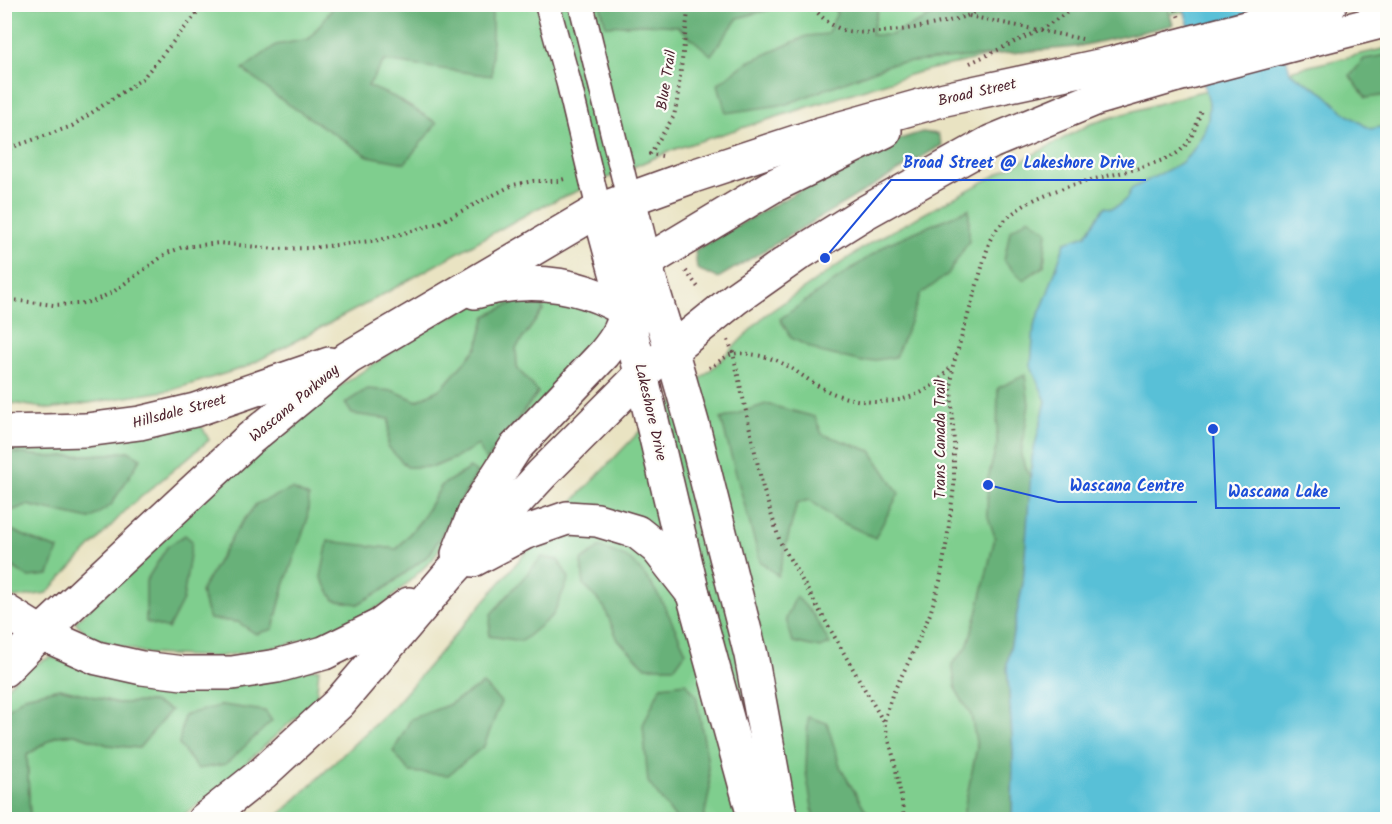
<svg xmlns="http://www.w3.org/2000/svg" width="1392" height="824" font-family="Kalam,sans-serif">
  <rect width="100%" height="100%" fill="#fdfcf7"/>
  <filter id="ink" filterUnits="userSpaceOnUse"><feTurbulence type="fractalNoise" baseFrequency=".0167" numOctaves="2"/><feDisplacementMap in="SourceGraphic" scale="12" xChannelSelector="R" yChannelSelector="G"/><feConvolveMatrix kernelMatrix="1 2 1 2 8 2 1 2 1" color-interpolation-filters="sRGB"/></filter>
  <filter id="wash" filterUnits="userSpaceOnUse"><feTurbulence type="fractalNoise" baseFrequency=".008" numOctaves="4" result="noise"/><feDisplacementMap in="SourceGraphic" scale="24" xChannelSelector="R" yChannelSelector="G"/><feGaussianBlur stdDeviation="1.35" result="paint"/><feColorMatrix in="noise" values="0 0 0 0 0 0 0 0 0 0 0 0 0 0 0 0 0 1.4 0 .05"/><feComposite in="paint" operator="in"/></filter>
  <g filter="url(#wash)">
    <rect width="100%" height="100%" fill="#e9e3c2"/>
    <g fill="#7fce8e" stroke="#64765c" stroke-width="1.5" fill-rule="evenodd">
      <polygon points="4,5 1227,5 1185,11 919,72 675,149 538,208 364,305 246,367 172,390 50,409 5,402"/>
      <polygon points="1387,48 1387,819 274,820 396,704 538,538 639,432 717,364 764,316 872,242 1090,124 1194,93"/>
      <path d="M530,289L608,313L604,338L482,477L433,559L386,603L332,632L282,646L216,657L148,654L91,638L75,622L203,497L312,405L428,328L483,301ZM543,310L516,348L517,368L538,393L486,460L478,444L455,458L434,467L388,447L389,419L373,416L394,391L417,401L442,388L477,348L486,316ZM477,473L430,554L384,589L358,604L369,546L397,549L422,519L442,485ZM256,505L284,586L273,629L256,634L238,622L209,619L201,591L235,532Z"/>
      <polygon points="200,423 209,440 128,508 47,593 14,598 5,591 4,561 28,577 58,549 40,543 8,529 8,512 27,505 90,519 128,451 108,454 51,457 5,452 5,446"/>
      <polygon points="51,657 108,676 319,669 316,699 210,796 178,819 30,819 27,755 56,736 75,734 108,745 139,748 170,710 152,702 117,703 60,688 25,696 5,712 5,689 26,668"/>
    </g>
    <g fill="#67b179" stroke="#586852" stroke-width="1.5">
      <polygon points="335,5 492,5 492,76 384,61 368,86 394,97 437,123 405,163 368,156 277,97 243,69 276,45 309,39"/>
      <polygon points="600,5 600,4 787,5 738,18 711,55 677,26 645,24 606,26"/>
      <polygon points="940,5 1167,5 1173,25 1076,47 891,64 787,104 726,113 718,84 746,63 807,36 827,34 837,13 829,5 879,5 871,35 891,35 942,11"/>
      <polygon points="1387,55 1387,95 1366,98 1350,76 1364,59"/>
      <polygon points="922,132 938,134 942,145 718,278 697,269 695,250 875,147"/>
      <polygon points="969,209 969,241 948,274 920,295 907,330 895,357 863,362 820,352 791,338 780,319 889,243"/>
      <polygon points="1029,218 1047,231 1044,266 1023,280 1004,261 1010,231"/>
      <polygon points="517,301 543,306 543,310 516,348 517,368 538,392 486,461 478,445 455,458 433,467 407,467 388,447 389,419 352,414 345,403 367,389 394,391 417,401 442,388 477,348 486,316"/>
      <polygon points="1025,375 1029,404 1021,456 1031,479 1023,583 1007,664 1013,752 1012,819 962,819 977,747 971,715 956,690 952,664 967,647 977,614 995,537 987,514 988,478 997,444 998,388"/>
      <polygon points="766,404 815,417 822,434 871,451 899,493 875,538 833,518 810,500 797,503 778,576 760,561 721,419"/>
      <polygon points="128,451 141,458 111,505 90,519 27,505 8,512 9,529 40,543 58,549 49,575 28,577 5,561 5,452 51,457 108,454"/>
      <polygon points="470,468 477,473 430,554 384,589 358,604 334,600 321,577 328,541 397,549 422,519 442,485"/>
      <polygon points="292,489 309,497 307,521 284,586 273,629 256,634 238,622 209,619 201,591 235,532 256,504"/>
      <polygon points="185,535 192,541 183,600 168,629 146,622 146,581 167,547"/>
      <path d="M600,547C609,551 622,554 630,560C657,583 671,620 686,652L675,667H646L618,640L604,607L584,585L581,561Z"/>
      <polygon points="542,557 558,560 569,578 553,615 522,641 489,636 491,614"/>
      <polygon points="796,596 814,616 830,644 820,648 793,642 786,619"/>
      <polygon points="686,683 696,695 707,757 710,788 704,818 700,819 676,819 648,782 643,725 661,686"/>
      <polygon points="483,684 501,702 484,746 448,775 410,772 393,752 411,719 448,705"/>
      <polygon points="60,688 117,703 152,702 171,710 139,748 108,745 75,734 56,736 27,755 30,819 5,819 5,712 25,696"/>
      <polygon points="222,705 265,711 272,721 226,764 198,769 179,745 184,715"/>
      <polygon points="808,717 827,723 841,769 871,819 814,819 806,772"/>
    </g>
    <polygon fill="#59c0d7" stroke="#527081" stroke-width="1.5" points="1183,5 1273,5 1290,72 1325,94 1345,113 1370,129 1387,126 1387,819 1012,820 1013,752 1007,664 1023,583 1032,457 1046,401 1031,366 1034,326 1047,295 1065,242 1086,235 1104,207 1112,208 1119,205 1127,198 1131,189 1181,163 1191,153 1203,134 1208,120 1209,103"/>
  </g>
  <g filter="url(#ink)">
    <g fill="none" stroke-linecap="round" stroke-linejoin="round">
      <defs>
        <g id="street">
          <polyline points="547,4 569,84 599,210"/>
          <polyline points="581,4 629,199"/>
        </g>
        <g id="secondary">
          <polyline points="1295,15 1330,4"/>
          <polyline points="1302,42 1388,20"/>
          <polyline points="629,199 646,267 671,349 693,426 751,655 781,820"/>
          <polyline points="599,210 624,302 693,594 755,820"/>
          <polyline points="640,283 646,267 656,256 771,187 885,131"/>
          <path d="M475,292C533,275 587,283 637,318"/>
          <polyline points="4,432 86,430 140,423 195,410 329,364"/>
          <path d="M458,554L476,509L515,448L604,354C618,337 624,327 627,305"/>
          <polyline points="473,560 524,533 567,518 597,520 637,532 657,548 693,594"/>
          <polyline points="4,610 41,633 97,658 142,668 183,673 232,673 277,666 324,653 381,625 409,604"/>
          <polyline points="4,670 41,633 247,441 348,358 599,210 693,176 820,134 945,99 1113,63 1170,48"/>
          <polyline points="204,820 263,773 339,703 451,572 542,474 642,374 736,298 797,255 866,212 991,142 1095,99 1177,75"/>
        </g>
      </defs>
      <use href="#street" stroke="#623c42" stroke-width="27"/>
      <use href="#secondary" stroke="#623c42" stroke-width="36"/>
      <g stroke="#623c42" stroke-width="4" stroke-dasharray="1.5 4.5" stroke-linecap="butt">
        <path d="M810,4C819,15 829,25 843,30C867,38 941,25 966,16C973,14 979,8 986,4"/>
        <polyline points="1174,4 1179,18"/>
        <polyline points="969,16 1082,39"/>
        <polyline points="970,63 1040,30 1080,4"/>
        <polyline points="4,150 72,126 142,79 199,11 201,4"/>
        <polyline points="662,156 650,154 674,116 677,101 689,4"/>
        <polyline points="686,271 700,290"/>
        <polyline points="4,299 54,305 78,304 94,301 113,292 167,253 183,247 219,243 276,249 310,248 380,240 436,224 513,185 533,181 557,181 568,178"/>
        <polyline points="728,340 733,353 763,488 780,542 883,721"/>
        <path d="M709,368C716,364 725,356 733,354C740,352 749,354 756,355C786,360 797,374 822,388C851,404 890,407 920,393C933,387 943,376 952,366"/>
        <path d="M904,820L902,802L894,759L884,722L892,695L910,659L930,614L940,581L947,540L954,486V444L951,388L953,366L990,240C1017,190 1089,182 1139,168C1150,164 1163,161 1174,155C1190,146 1197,126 1201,109"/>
      </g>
      <use href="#street" stroke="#fff" stroke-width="24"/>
      <use href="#secondary" stroke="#fff" stroke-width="33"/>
      <defs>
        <g id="secondary-bridge">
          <polyline points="1170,48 1295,15"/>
          <polyline points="1177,75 1302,42"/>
        </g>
      </defs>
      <use href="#secondary-bridge" stroke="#623c42" stroke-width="36" stroke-linecap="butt"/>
      <use href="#secondary-bridge" stroke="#fff" stroke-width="33"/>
    </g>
  </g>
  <g text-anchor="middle" stroke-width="4.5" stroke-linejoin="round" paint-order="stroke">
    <g font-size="15" fill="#4a1f2b" stroke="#fdfcf7">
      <text transform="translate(666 80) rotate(-81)" y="5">Blue Trail</text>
      <text transform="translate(977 92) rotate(-13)" y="5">Broad Street</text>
      <text transform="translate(294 403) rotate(-40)" y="5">Wascana Parkway</text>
      <text transform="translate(179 411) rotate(-15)" y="5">Hillsdale Street</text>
      <text transform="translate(651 412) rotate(77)" y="5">Lakeshore Drive</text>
      <text transform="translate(940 439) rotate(-90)" y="5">Trans Canada Trail</text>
    </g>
  </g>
  <path fill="none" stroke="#1d4ed8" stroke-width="2" d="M825 258L891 180H1146M988 485L1058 502H1197M1213 429L1216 508H1340"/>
  <g fill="#1d4ed8" stroke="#fdfcf7" stroke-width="2">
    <circle cx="825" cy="258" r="6"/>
    <circle cx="988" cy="485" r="6"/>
    <circle cx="1213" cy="429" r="6"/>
  </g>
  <g font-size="16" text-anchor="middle" font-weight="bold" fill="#1d4ed8" stroke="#fdfcf7" stroke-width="4.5" stroke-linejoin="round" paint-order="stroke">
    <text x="1019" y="168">Broad Street @ Lakeshore Drive</text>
    <text x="1127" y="491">Wascana Centre</text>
    <text x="1278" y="497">Wascana Lake</text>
  </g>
  <rect width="1392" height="824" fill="none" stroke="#fdfcf7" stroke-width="24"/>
</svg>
